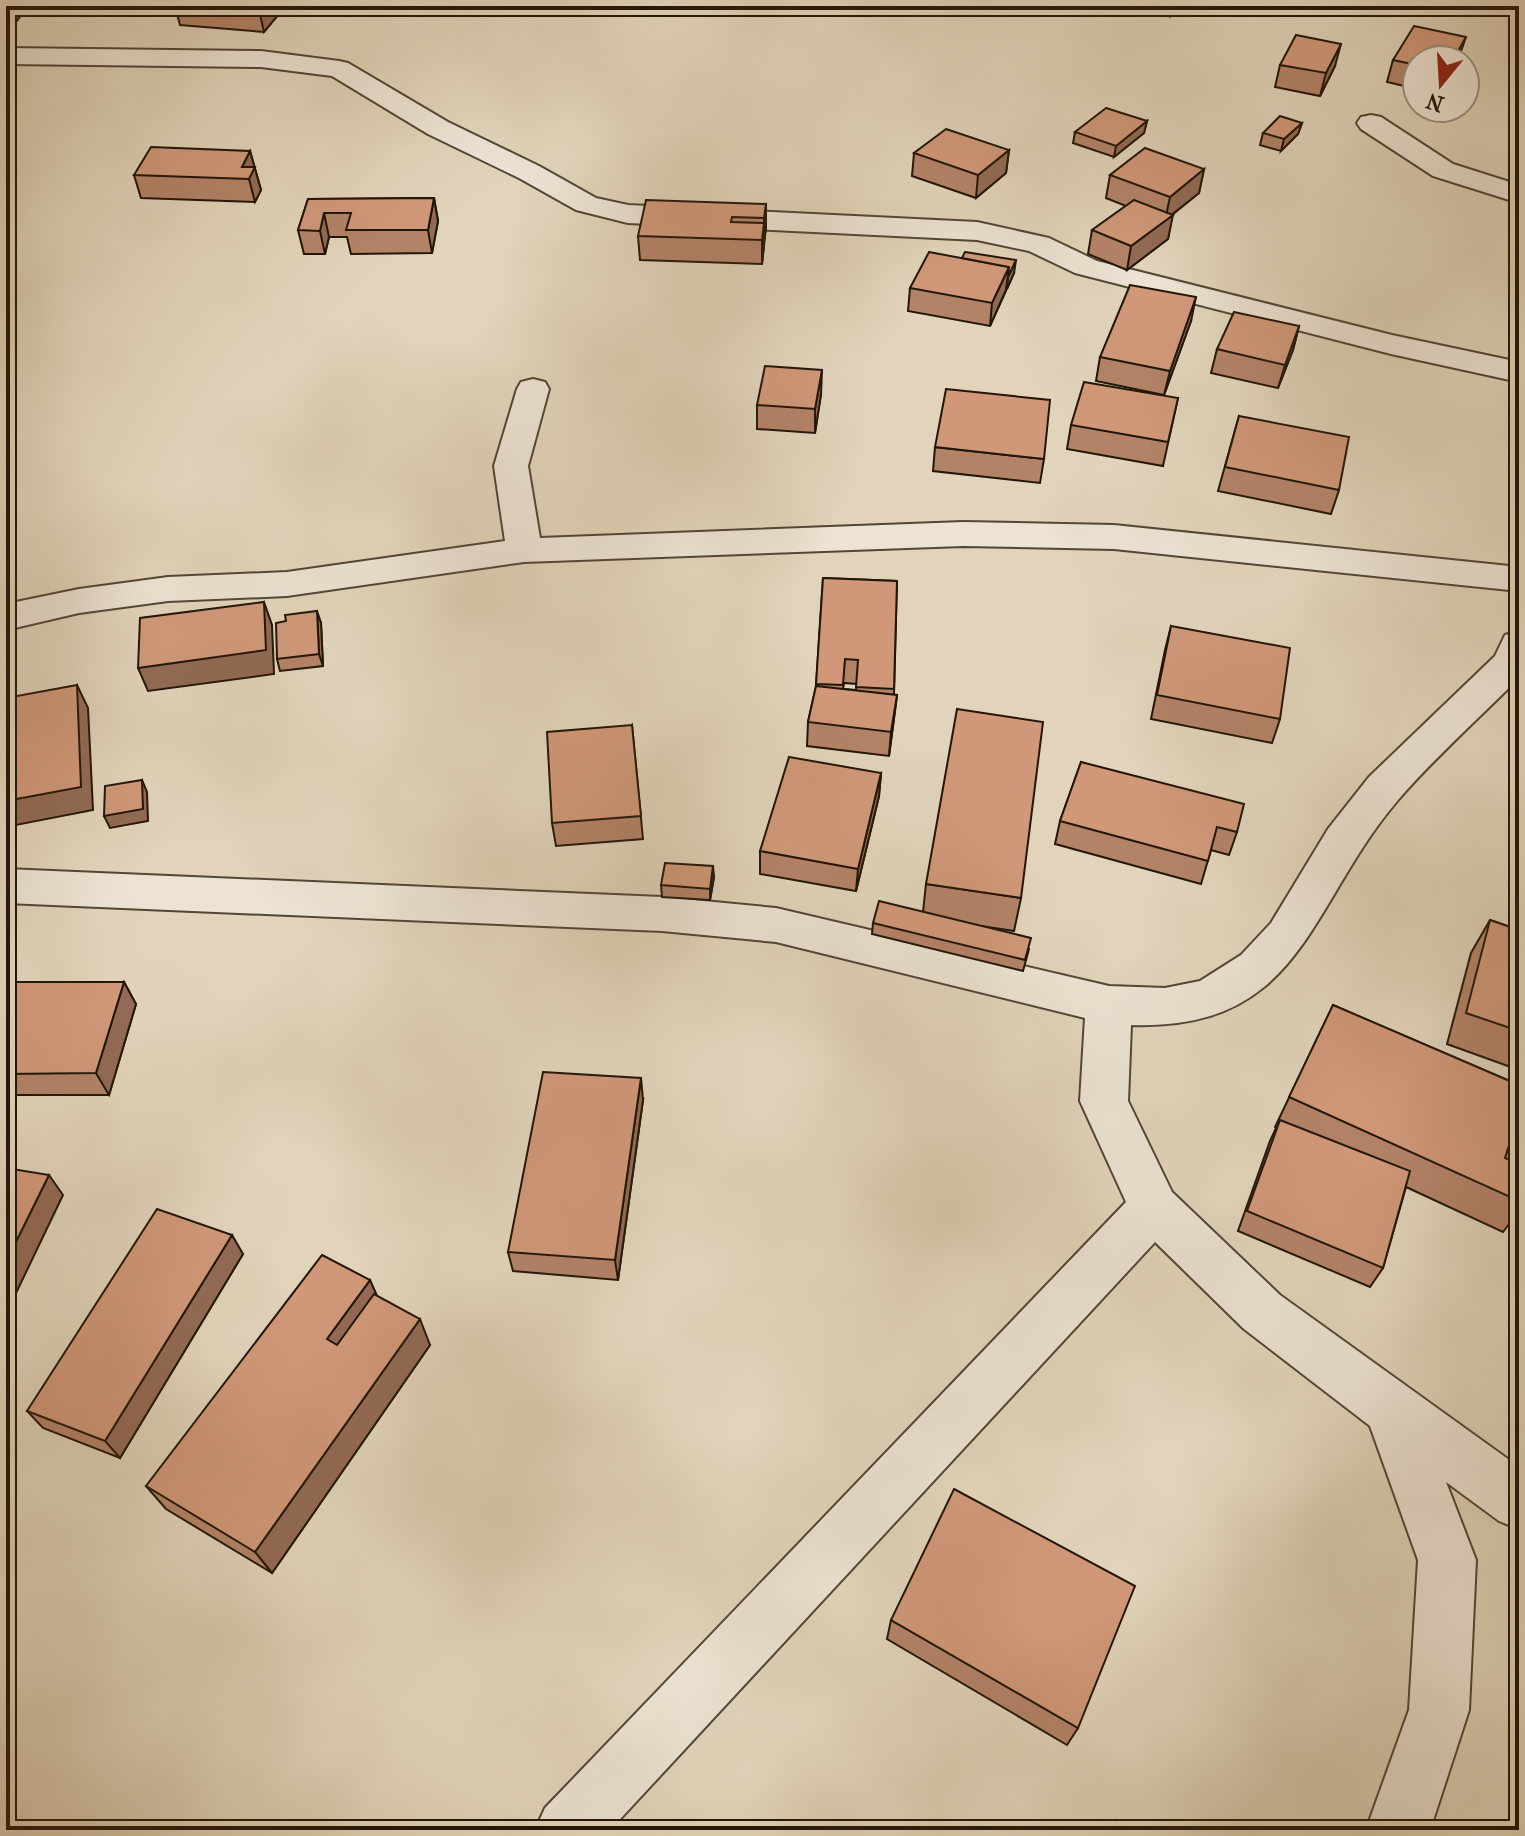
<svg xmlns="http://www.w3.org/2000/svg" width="1525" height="1836" font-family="'IM FELL French Canon',serif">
  <rect width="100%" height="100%" fill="#e1d4bb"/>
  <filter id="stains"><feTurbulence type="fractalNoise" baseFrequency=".0025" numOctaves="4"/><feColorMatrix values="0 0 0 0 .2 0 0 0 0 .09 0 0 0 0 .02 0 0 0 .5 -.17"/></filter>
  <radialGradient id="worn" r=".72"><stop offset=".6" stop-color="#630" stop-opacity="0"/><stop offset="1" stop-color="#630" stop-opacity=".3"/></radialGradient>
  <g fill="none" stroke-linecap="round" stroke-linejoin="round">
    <defs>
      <g id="street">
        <polygon points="6,48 261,51 339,61 348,63 448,122 539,166 596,198 628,205 977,222 1049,238 1097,261 1392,335 1519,362 1519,382 1391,354 1075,273 1029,251 977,240 628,223 576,210 519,178 428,134 332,76 261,67 6,64"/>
        <polygon points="1371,115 1381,117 1453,164 1519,185 1519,203 1433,176 1361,129 1357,123 1361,117"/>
        <polygon points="533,379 545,382 549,389 528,466 540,538 963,522 1114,525 1519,567 1519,591 1114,549 963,546 524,562 287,596 168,601 79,613 6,630 6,604 79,589 168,577 287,572 505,541 494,466 517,389 521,382"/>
        <path d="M1519,631V678C1479,718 1435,757 1398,800C1308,905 1303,1031 1131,1025L1128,1101L1172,1192L1280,1295L1519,1467V1529L1499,1521L1446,1482L1476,1560L1469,1710L1430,1830H1366L1409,1710L1418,1560L1370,1426L1244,1329L1155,1242L610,1830H535L545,1808L1126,1202L1080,1101L1085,1018L776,942L662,931L6,903V869L662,897L776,908L1109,986L1165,988L1200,981L1241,955L1271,923L1328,829L1369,777L1495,656L1505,635Z"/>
      </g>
    </defs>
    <use href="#street" stroke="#524635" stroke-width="4"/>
    <use href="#street" fill="#ece3d3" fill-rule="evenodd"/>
  </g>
  <g fill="#b38368" stroke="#221608" stroke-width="2" fill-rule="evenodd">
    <polygon points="6,6 28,6 15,23 6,23"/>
    <polygon points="175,6 283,6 283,9 264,32 180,25"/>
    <polygon points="1133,6 1182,6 1171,16"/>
    <polygon points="1393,60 1417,60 1417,89 1387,82"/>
    <polygon points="1280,65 1335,66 1320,96 1275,87"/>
    <polygon points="1147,121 1144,133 1114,157 1073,143 1075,132"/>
    <polygon points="1302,123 1298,134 1281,151 1260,145 1263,133"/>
    <polygon points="1009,150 1006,173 976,198 912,176 914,153"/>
    <polygon points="250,151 261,190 255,202 141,198 134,175"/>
    <polygon points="1204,169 1199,193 1172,215 1168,239 1127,270 1088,254 1092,230 1126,206 1106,198 1110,175"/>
    <polygon points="434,198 438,221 432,253 351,254 347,237 329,237 325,254 304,254 298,230 308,199"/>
    <polygon points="766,204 766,227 762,264 640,260 638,236"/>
    <polygon points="1014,273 990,326 908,311 910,288"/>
    <polygon points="1191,321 1164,395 1096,381 1100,357"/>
    <polygon points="1299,326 1293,350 1278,388 1211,373 1217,349"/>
    <polygon points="821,394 815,433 757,429 757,405"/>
    <polygon points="1178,398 1163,466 1067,449 1071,425"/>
    <polygon points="1239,416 1339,490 1331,514 1218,491"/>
    <polygon points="935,447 1044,459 1040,483 933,471"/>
    <path d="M823,578L897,581L894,695H897L889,756L807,746L808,722L816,686ZM844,683L857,684L856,690L843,689Z"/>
    <polygon points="321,623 323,666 280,671 277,659"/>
    <polygon points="1171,626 1280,719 1272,743 1151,719 1165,650"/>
    <polygon points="632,725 643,839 556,846 552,823"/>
    <polygon points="1081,762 1237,832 1229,855 1211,850 1201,884 1055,844 1060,821"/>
    <polygon points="881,773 879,796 856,891 760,874 760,851"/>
    <polygon points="714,877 710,900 662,897 661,885"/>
    <polygon points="926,884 1021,898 1014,931 981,926 1029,949 1023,971 872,934 873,923 923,912"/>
    <polygon points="1490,920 1519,930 1519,1070 1447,1044 1471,953"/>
    <polygon points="6,982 124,982 136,1004 109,1095 6,1095"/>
    <polygon points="1333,1005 1519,1085 1519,1211 1503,1232 1406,1187 1383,1268 1370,1287 1238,1231 1270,1141 1276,1128 1275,1127"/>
    <polygon points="643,1100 618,1280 513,1271 508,1252"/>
    <polygon points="243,1254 120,1458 43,1428 27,1411"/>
    <polygon points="377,1296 430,1345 272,1573 166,1509 146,1486"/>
    <polygon points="891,1620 1078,1728 1067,1745 887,1639"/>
  </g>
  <g fill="#926a55" stroke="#221608" stroke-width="2">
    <polygon points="10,6 28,6 15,23"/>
    <polygon points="263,6 283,6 283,9 264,32 259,10"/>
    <polygon points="1173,6 1182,6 1171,16"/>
    <polygon points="1466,37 1458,60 1453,60"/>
    <polygon points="1341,44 1335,66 1320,96 1326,73"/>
    <polygon points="1147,121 1144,133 1114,157 1116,146"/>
    <polygon points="1302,123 1298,134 1281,151 1284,139"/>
    <polygon points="1009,150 1006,173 976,198 978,175"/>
    <polygon points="250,151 261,190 255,202 249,179 242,167"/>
    <polygon points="1204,169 1199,193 1165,220 1170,197"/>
    <polygon points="434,198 438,221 432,253 428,230"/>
    <polygon points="766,204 766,227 764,241 764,218"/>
    <polygon points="324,213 329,237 325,254 320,231"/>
    <polygon points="1173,215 1168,239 1127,270 1131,246"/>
    <polygon points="764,223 764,246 762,264 762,240"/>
    <polygon points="1016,260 1014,273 1007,289 1008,277"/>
    <polygon points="1009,267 1006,290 990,326 992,303"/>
    <polygon points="1196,297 1191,321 1164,395 1170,371"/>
    <polygon points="1299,326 1293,350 1278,388 1285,365"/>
    <polygon points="822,370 821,394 815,433 815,409"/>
    <polygon points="264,602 272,625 274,674 148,691 138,668"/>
    <polygon points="317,611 321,623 323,666 319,654"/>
    <polygon points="77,685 88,708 93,810 16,825 6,806 6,801"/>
    <polygon points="897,695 894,719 889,756 891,732"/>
    <polygon points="881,773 879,796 856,891 858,869"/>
    <polygon points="142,780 147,792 148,821 110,828 104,816"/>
    <polygon points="713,866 714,877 710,900 710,889"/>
    <polygon points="124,982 136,1004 109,1095 96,1073"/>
    <polygon points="641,1078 643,1100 618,1280 615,1260"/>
    <polygon points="49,1175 63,1195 6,1314 6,1262"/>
    <polygon points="232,1235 243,1254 120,1458 105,1441"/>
    <polygon points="370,1280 382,1307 340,1365 327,1339"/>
    <polygon points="420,1319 430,1345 272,1573 255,1552"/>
  </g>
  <g fill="#d09879" stroke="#221608" stroke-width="2">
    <polygon points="208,6 263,6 259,10"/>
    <polygon points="1414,26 1466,37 1453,60 1417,60 1417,65 1393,60"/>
    <polygon points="1296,35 1341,44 1326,73 1280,65"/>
    <polygon points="1106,108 1147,121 1116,146 1075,132"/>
    <polygon points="1280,116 1302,123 1284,139 1263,133"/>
    <polygon points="946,129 1009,150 978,175 914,153"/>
    <polygon points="151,147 250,151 242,167 255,167 249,179 134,175"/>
    <polygon points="1145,148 1204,169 1170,197 1110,175"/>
    <polygon points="434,198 428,230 346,230 351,213 324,213 320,231 298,230 308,199"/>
    <polygon points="646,200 766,204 764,218 732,217 731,222 764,223 762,240 638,236"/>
    <polygon points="1134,200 1173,215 1131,246 1092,230"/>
    <polygon points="929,252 1009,267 992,303 910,288"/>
    <polygon points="965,252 1016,260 1008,277 1009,267 962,258"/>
    <polygon points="1130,285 1196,297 1170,371 1100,357"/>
    <polygon points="1234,312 1299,326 1285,365 1217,349"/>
    <polygon points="765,366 822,370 815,409 757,405"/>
    <polygon points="1084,382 1178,398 1168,442 1071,425"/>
    <polygon points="946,389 1050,400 1044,459 935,447"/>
    <polygon points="1239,416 1349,437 1339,490 1225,467"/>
    <polygon points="823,578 897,581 894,689 856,687 858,660 845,659 843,685 816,684"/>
    <polygon points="264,602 266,650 138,668 140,618"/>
    <polygon points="317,611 319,654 277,659 276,623 286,621 285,615"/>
    <polygon points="1171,626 1290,648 1280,719 1157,695"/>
    <polygon points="77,685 81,787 6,801 6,698"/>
    <polygon points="816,686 897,695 891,732 808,722"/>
    <polygon points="957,709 1043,722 1021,898 926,884"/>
    <polygon points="632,725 641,816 552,823 547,732"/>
    <polygon points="789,757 881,773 858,869 760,851"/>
    <polygon points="1081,762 1244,804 1237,832 1217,827 1208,861 1060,821"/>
    <polygon points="142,780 143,809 104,816 105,786"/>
    <polygon points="665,863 713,866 710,889 661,885"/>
    <polygon points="879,901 1031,938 1025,960 873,923"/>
    <polygon points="1490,920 1519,930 1519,1031 1466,1013"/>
    <polygon points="6,982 124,982 96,1073 6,1074"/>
    <polygon points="1333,1005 1519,1085 1519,1135 1513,1133 1505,1158 1519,1164 1519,1201 1289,1097"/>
    <polygon points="543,1072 641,1078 615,1260 508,1252"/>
    <polygon points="1280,1120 1410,1171 1383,1268 1247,1211"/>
    <polygon points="6,1168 49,1175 6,1262"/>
    <polygon points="157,1209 232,1235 105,1441 27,1411"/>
    <polygon points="322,1255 370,1280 327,1339 337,1345 374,1294 420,1319 255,1552 146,1486"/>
    <polygon points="954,1489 1135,1586 1078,1728 891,1620"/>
    <polygon points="1117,1820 1130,1830 1111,1830"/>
  </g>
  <rect width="1525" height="1836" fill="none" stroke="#e1d4bb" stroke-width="32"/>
  <rect x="8" y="8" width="1509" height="1820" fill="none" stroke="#221608" stroke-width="4"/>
  <rect x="16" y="16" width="1493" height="1804" fill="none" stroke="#221608" stroke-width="2"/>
  <g transform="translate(1441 84) rotate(198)"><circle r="38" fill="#ece3d3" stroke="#9b9182" stroke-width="2"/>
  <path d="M0-6L14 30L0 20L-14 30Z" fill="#8f2418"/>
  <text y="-12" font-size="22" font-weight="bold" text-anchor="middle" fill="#221608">N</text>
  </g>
  <rect width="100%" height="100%" filter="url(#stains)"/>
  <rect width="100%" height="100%" fill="url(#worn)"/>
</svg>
